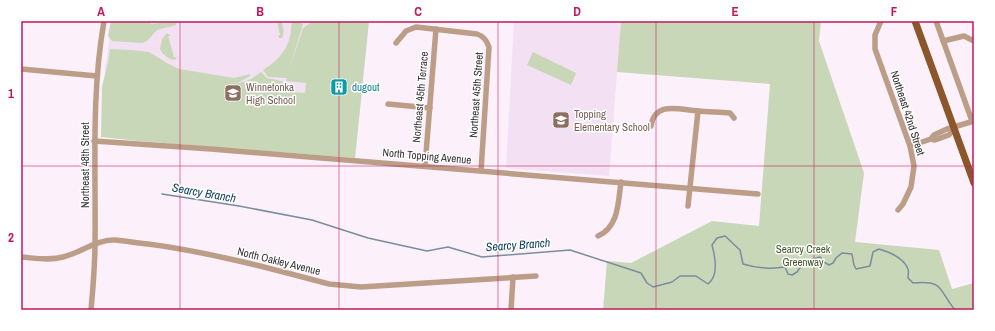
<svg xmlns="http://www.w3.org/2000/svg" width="995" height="331" font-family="'Archivo Narrow',sans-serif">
  <rect width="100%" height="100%" fill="#fcf0fb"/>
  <g fill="#f3e0f2">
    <polygon points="112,21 369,21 355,158 102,136 105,68"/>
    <polygon points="514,21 621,21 609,176 506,168"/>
  </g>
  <g fill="#c8d7b8" fill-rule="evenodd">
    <polygon points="111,21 150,21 151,24 177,21 176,25 157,30 147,41 142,43 112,41 108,36"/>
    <path d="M277,21H281C283,26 285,33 282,38H279L278,36L280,35Z"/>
    <path d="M293,21H347L354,23L351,21H369L355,158L138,141L101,137L102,87L108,62L110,49L132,50L149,52L167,63L179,69L234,78L250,74V76L236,84L251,79L261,72L267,78L282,81L283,83L288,85V92L305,93L306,83L286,81L287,78L268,77L263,70C276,62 287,51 290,36C292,30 290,26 293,21ZM297,21L307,23L312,22L303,28L289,70L303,24Z"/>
    <polygon points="621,21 821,21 819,41 864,173 855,242 939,250 952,289 974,283 974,310 603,310 607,261 631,263 712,221 759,226 770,84 617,72"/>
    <path d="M167,33L171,36H168L174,57H177L175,60C169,60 163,55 160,49L162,39Z"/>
    <polygon points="533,52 576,73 571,85 527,65"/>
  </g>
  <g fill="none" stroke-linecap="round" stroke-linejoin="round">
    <g stroke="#7a8d9f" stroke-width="1.5">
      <path d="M162,194L239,206L312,220L368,238L427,251L448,247L482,257L570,250L641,273L647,283L653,287L672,282L680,276H696L708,284C719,276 715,256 712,245L717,238L725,236L740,250L743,264C756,268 772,269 785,267L788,274L792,275L797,272L802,265"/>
      <path d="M806,261L820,257L824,262L829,265L833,263L836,258L842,253L852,254L854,265L856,269L870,266L873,252L879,249C889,252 904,258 908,269C909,271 908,276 908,278L913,283C945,280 938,290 955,310"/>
    </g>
    <g stroke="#bc9e88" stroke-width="5.5">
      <polyline points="881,21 875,35 875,49 910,146 914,166 911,187 903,204 898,210"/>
      <polyline points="936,21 972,121"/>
      <polyline points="943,41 964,36 974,41"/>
      <path d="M396,43L406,31L416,27L477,34C483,36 487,41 489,47L481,171"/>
      <polyline points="21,69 97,76"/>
      <polyline points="388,104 430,108"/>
      <path d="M651,126C655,100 681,110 698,111C709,112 720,112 730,113L734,118"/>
      <polyline points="931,139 935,140 949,135 954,128"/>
      <polyline points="94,141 211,149 758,194"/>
      <polyline points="910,146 931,139 934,135 947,129 974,121"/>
      <polyline points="425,166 436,29"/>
      <polyline points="688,206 698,111"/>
      <path d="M598,236C619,227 618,202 621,182"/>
      <path d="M21,257C35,258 49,261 63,257C80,253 97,239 115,240C126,241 137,243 148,244C209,252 269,268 329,284L361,287L536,276"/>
      <path d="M91,310C93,288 95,265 95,243C96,169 91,95 104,21"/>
      <polyline points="511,310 513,277"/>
    </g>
    <polyline stroke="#8a562a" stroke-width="7" points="915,21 974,183"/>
  </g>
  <path fill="none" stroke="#c2185b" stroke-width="1" stroke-opacity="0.55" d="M180,21V310M339,21V310M498,21V310M656,21V310M814,21V310M21,166H974"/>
  <defs>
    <symbol id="building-square" viewBox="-11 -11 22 22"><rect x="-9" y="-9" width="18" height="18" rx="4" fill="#0f9aa8" stroke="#fff"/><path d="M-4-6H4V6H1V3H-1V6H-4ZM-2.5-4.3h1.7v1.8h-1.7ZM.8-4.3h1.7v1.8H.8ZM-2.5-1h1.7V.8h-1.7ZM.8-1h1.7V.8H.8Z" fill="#fff"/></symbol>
    <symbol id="school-square" viewBox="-11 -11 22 22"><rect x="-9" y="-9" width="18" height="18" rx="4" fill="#8d6e63" stroke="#fff"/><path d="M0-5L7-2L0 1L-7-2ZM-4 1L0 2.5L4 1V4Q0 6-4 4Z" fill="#fff"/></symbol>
  </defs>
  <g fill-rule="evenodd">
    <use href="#building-square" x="329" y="77" width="20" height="20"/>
    <use href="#school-square" x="223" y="83" width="20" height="20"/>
    <use href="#school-square" x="551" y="110" width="20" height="20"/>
  </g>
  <g text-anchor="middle" stroke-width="3" stroke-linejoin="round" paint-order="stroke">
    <g font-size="11" fill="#785e54" stroke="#fff" text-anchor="start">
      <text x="246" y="91">Winnetonka<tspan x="246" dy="13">High School</tspan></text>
      <text x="574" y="118">Topping<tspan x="574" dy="13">Elementary School</tspan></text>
    </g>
    <g font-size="11" fill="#0d838f" stroke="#fff" text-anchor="start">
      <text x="352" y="91">dugout</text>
    </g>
    <g font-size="11" fill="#373237" stroke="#fff">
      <text transform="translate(476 95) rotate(-86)" y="4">Northeast 45th Street</text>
      <text transform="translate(420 97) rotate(-85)" y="4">Northeast 45th Terrace</text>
      <text transform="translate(908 113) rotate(72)" y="4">Northeast 42nd Street</text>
      <text transform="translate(427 156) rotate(5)" y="4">North Topping Avenue</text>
      <text transform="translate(85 165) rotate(-90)" y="4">Northeast 48th Street</text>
      <text transform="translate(279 261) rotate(14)" y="4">North Oakley Avenue</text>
    </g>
    <g font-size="11" fill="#465b2a" stroke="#fff">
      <text x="803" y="253">Searcy Creek<tspan x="803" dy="13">Greenway</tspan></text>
    </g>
    <g font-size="12" font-style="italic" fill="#0c3d5e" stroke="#fff">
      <text transform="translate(204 193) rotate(10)" y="4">Searcy Branch</text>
      <text transform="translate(518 245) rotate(-4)" y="4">Searcy Branch</text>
    </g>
  </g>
  <rect width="995" height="331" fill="none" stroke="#ffffff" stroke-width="44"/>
  <rect x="22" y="22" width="951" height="287" fill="none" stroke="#c2185b" stroke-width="1.5"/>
  <g font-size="13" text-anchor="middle" font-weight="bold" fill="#c2185b">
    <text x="101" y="16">A</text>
    <text x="260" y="16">B</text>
    <text x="418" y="16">C</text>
    <text x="577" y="16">D</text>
    <text x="735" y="16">E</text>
    <text x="894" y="16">F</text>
    <text x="11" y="98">1</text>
    <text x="11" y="242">2</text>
  </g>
</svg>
